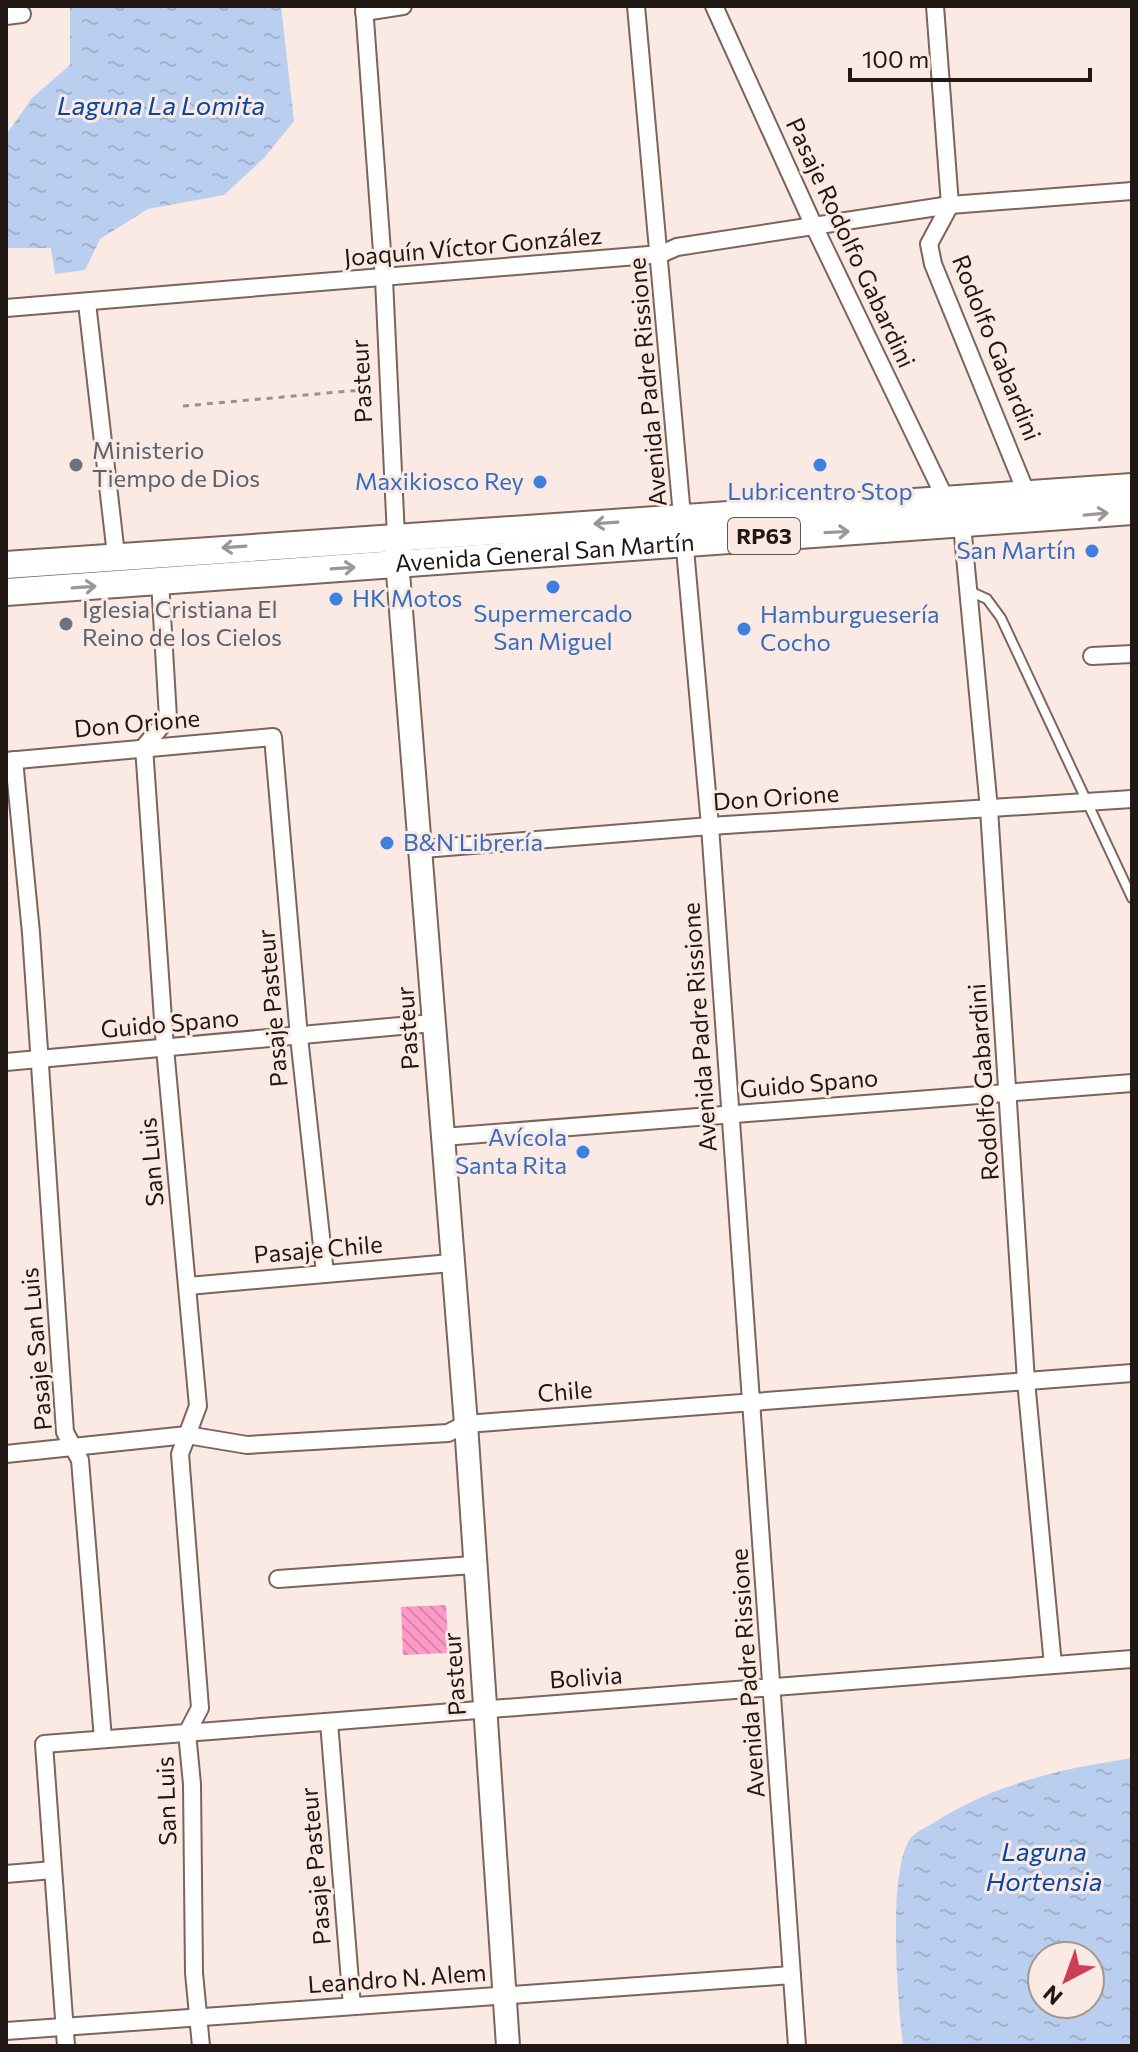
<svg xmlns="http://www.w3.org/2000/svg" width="1138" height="2052" font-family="Commissioner,sans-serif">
  <defs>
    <pattern id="water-ripples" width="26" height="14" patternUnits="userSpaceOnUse" patternTransform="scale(2)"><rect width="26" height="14" fill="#bacff0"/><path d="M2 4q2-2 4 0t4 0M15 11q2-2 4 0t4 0" fill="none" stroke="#a0b1cd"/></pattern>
    <pattern id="building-back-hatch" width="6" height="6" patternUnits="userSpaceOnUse" patternTransform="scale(2)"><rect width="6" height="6" fill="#fd9ac7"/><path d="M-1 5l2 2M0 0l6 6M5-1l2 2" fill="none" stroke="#d984aa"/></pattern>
  </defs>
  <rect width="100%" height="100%" fill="#fbeae3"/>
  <g fill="url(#water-ripples)" fill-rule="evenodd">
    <polygon points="70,6 281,6 294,121 264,158 224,195 148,209 100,239 85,270 55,274 51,248 6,248 6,135 32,98 70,65"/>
    <path d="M1132,1758V2046H903C898,2003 887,1873 910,1839C915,1832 927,1827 935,1822C996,1783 1061,1769 1132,1758ZM1042,1956H1090V2004H1042Z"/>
  </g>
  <polygon fill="url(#building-back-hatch)" points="446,1605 449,1653 403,1655 401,1607"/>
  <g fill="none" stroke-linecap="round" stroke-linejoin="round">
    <defs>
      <polyline id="lane" points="967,590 987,599 1001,618 1132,898"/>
      <g id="street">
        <polyline points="364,6 384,279 396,537"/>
        <polyline points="636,6 710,826 797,2046"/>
        <polyline points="714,6 813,224 946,500 962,525 989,809 1026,1381 1053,1665"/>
        <polyline points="935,6 950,205 929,244 933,264 1030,502"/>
        <polyline points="364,12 403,6"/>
        <polyline points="6,16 22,14"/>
        <polyline points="87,303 116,555 125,560"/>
        <polyline points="6,308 661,254 677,247 950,205 1132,191"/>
        <polyline points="155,578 160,581 168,718 144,747 165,1048 198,1406 180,1454 200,1708 187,1733 192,1784 194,1973 201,2046"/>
        <polyline points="1092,656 1132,654"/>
        <polyline points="14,760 31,933 65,1432 80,1460 103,1739"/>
        <polyline points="6,761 273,737 299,1037 325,1273"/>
        <polyline points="423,849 710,826 1132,799"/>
        <polyline points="6,1062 433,1023"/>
        <polyline points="443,1137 1132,1083"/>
        <polyline points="188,1286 451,1263"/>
        <polyline points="6,1454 187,1435 247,1445 448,1433 466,1424 1132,1373"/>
        <polyline points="278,1579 473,1565"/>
        <polyline points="329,1722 352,2006"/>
        <polyline points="6,1874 53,1870"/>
        <polyline points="6,2031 792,1975"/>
        <polyline points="66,2046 44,1744 1132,1659"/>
      </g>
      <polyline id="secondary" points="396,548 466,1424 508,2046"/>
      <g id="primary">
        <polyline points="6,565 1132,487"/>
        <path id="s1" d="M6,592L1132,511"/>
      </g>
    </defs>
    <use href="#lane" stroke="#7d645a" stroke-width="12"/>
    <use href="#street" stroke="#7d645a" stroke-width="20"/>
    <use href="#secondary" stroke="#7d645a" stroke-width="26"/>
    <use href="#primary" stroke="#7d645a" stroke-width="30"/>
    <polyline stroke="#9e908a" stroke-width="3" stroke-dasharray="6 6" stroke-linecap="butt" points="183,406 372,389"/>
    <use href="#lane" stroke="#fff" stroke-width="8"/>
    <use href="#street" stroke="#fff" stroke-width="16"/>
    <use href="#secondary" stroke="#fff" stroke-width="22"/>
    <use href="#primary" stroke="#fff" stroke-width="26"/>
  </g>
  <defs><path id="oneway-shaft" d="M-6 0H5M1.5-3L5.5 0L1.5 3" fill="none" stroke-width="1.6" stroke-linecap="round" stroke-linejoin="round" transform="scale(2)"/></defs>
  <g stroke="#9b9795">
    <use href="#oneway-shaft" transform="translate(1096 514) rotate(-5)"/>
    <use href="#oneway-shaft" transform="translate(606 523) rotate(176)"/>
    <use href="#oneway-shaft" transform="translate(837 532) rotate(-3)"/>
    <use href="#oneway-shaft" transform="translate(234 547) rotate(176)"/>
    <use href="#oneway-shaft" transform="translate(343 568) rotate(-4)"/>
    <use href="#oneway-shaft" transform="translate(84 587) rotate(-4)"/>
  </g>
  <g fill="#6b7280" stroke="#fbeae3" stroke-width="3">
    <circle cx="76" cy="465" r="8"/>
    <circle cx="66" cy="624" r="8"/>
  </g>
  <g fill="#3f7fe0" stroke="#fbeae3" stroke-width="3">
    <circle cx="820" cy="465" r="8"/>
    <circle cx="540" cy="482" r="8"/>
    <circle cx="1092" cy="551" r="8"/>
    <circle cx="553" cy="587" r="8"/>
    <circle cx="336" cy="599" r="8"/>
    <circle cx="744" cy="629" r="8"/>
    <circle cx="387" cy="843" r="8"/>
    <circle cx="583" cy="1152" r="8"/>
  </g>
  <g text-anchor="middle" stroke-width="6" stroke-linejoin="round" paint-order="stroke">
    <rect fill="#fbeae3" stroke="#625651" stroke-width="2" x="728" y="518" width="72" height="36" rx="6"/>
    <g font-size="22" font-weight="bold" fill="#211713">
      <text x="764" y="544">RP63</text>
    </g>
    <g font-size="24" fill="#211713" stroke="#fbeae3">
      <text transform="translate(850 243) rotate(65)" y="8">Pasaje Rodolfo Gabardini</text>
      <text transform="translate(473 247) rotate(-5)" y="8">Joaquín Víctor González</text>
      <text transform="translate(996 348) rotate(68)" y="8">Rodolfo Gabardini</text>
      <text transform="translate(362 381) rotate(-93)" y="8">Pasteur</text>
      <text transform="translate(648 382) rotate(-95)" y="8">Avenida Padre Rissione</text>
      <text dy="8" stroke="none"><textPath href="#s1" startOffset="540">Avenida General San Martín</textPath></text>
      <text transform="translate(137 724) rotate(-5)" y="8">Don Orione</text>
      <text transform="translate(776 798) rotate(-4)" y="8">Don Orione</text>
      <text transform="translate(273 1008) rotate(-95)" y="8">Pasaje Pasteur</text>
      <text transform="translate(170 1024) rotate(-5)" y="8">Guido Spano</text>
      <text transform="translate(700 1027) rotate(-94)" y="8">Avenida Padre Rissione</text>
      <text transform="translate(408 1028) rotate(-94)" y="8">Pasteur</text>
      <text transform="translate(984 1082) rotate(-94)" y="8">Rodolfo Gabardini</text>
      <text transform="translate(809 1084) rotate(-5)" y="8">Guido Spano</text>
      <text transform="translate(152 1162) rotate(-95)" y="8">San Luis</text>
      <text transform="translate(318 1250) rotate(-5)" y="8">Pasaje Chile</text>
      <text transform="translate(37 1349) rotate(-95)" y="8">Pasaje San Luis</text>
      <text transform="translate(565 1392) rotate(-5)" y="8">Chile</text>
      <text transform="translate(748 1673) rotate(-94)" y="8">Avenida Padre Rissione</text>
      <text transform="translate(455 1674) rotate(-94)" y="8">Pasteur</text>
      <text transform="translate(586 1678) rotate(-4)" y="8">Bolivia</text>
      <text transform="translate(167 1801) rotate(-92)" y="8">San Luis</text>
      <text transform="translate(316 1866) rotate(-95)" y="8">Pasaje Pasteur</text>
      <text transform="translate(397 1979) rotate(-4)" y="8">Leandro N. Alem</text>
    </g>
    <g font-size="24" fill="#5b616d" stroke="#fbeae3" text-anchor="start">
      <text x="92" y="459">Ministerio<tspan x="92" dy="28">Tiempo de Dios</tspan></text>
      <text x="82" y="618">Iglesia Cristiana El<tspan x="82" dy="28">Reino de los Cielos</tspan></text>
    </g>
    <g font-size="24" fill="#366cbe" stroke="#fbeae3" text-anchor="end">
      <text x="524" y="490">Maxikiosco Rey</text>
      <text x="820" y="500" text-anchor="middle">Lubricentro Stop</text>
      <text x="1076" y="559">San Martín</text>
      <text x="352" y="607" text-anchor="start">HK Motos</text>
      <text x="553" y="622" text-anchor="middle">Supermercado<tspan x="553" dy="28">San Miguel</tspan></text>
      <text x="760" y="623" text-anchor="start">Hamburguesería<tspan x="760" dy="28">Cocho</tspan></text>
      <text x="403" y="851" text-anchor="start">B&amp;N Librería</text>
      <text x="567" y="1146">Avícola<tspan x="567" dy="28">Santa Rita</tspan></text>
    </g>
    <g font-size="26" font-style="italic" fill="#0448a3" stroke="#fbeae3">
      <text x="161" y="115">Laguna La Lomita</text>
      <text x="1044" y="1861">Laguna<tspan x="1044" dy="30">Hortensia</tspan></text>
    </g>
  </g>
  <rect width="1138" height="2052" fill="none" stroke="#211713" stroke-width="16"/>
  <g transform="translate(1066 1980) rotate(221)"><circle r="38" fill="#fbeae3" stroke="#a49690" stroke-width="2"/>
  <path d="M0-6L14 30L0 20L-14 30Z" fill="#ce3e52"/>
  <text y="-12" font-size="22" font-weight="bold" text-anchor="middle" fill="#211713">N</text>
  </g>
  <path d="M850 68v12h240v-12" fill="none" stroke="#211713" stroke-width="4"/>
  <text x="862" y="68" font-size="24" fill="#211713" stroke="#fbeae3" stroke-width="6" paint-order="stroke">100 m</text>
</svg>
